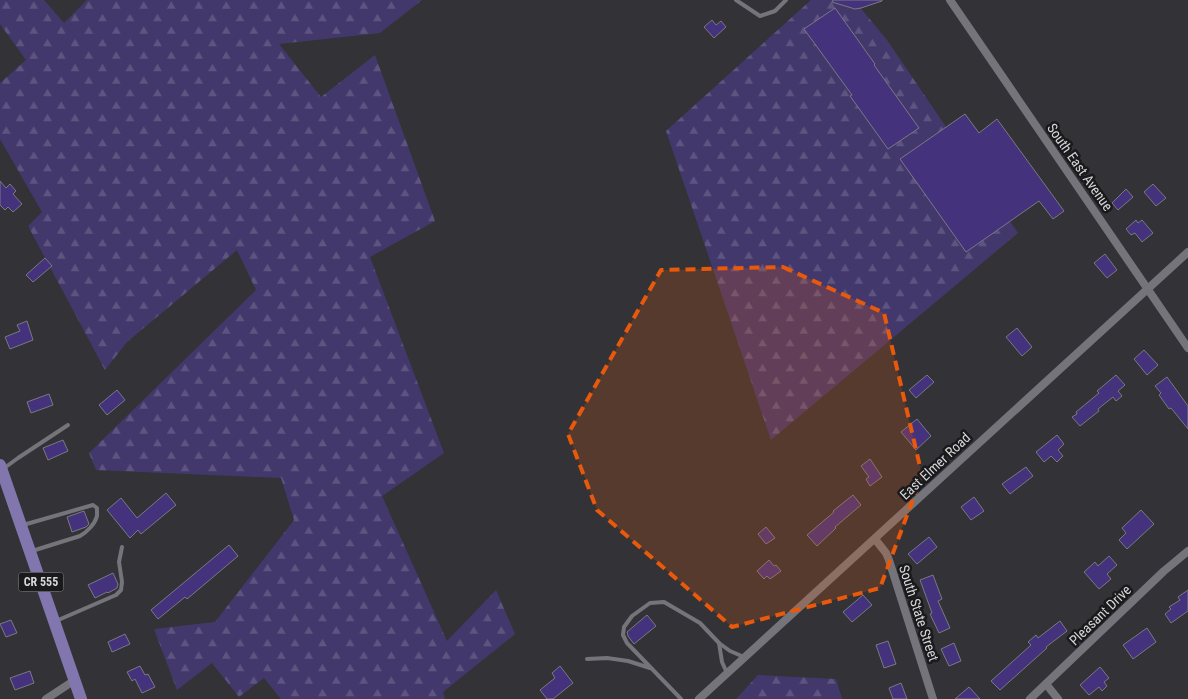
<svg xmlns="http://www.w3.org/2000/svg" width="1188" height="699" font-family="'Roboto Condensed',sans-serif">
  <defs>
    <pattern id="forest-firs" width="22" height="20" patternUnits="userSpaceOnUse" patternTransform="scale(1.25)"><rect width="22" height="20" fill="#43386c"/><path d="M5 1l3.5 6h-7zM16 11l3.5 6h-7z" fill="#5d5480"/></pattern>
  </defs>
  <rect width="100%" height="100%" fill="#323237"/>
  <g fill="url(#forest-firs)">
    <polygon points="0,0 44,0 64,23 87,0 422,0 380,33 279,44 321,97 375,55 435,221 370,257 444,453 382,496 447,641 496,590 515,634 443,692 445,699 281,699 264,678 239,697 212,663 177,690 154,629 215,622 294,520 281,478 96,470 89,453 256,290 237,250 127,342 105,370 28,226 42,212 0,139 0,83 26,60 0,24"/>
    <polygon points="811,0 854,0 887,40 1018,233 771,440 666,131"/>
    <polygon points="758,675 836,679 842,699 736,699"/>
  </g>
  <g fill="#45327c" stroke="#7a7980">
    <polygon points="833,0 882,0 882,1 861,8 855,9 832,2"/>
    <polygon points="835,8 875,64 874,65 919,128 888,149 850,96 852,95 804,29"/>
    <polygon points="712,20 716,25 721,21 726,27 714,38 704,27"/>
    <polygon points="965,114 979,133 997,119 1064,211 1053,219 1039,201 966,252 900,159"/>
    <polygon points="0,181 6,188 10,184 16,191 13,194 22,204 13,212 8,207 5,210 0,205"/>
    <polygon points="1153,184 1166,198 1156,206 1144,192"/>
    <polygon points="1126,189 1133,197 1118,210 1112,203"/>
    <polygon points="1136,220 1138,223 1142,220 1153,233 1142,242 1135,233 1131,235 1126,229"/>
    <polygon points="1105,254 1117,270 1107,278 1094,263"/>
    <polygon points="45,258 52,266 33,282 26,275"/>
    <polygon points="27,321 33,340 10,349 5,337 20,331 17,325"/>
    <polygon points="1017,328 1032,347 1022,356 1006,337"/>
    <polygon points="1144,350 1158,365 1147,375 1134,359"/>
    <polygon points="927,375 934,382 916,398 909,390"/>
    <polygon points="1116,375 1125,385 1118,391 1122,396 1116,401 1113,397 1098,409 1099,411 1080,426 1072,417 1077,414 1076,412 1099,393 1097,391"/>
    <polygon points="1167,377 1188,406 1188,429 1171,408 1169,409 1159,395 1161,393 1155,386"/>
    <polygon points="117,390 125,400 107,415 99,405"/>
    <polygon points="49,394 53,405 31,413 27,402"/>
    <polygon points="917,419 931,436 916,450 901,432"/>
    <polygon points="1057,435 1064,444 1058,450 1063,456 1057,462 1051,456 1044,462 1036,452"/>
    <polygon points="63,440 68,451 48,460 43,448"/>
    <polygon points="870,459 882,477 870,486 866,479 869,477 861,466"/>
    <polygon points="1026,467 1033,476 1010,494 1002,484"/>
    <polygon points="166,493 176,505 141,534 138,530 130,538 107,510 121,498 137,518"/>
    <polygon points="853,495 861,505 835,527 836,528 817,546 807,535 834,512 833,511"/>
    <polygon points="974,497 984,511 971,520 961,507"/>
    <polygon points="1141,510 1154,524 1127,549 1119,540 1126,533 1122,528"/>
    <polygon points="84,511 89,524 86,527 72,532 67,517"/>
    <polygon points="766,527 775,538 766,544 758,534"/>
    <polygon points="929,537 937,547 917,564 908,554"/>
    <polygon points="229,545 238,556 187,599 185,597 158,619 151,610"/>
    <polygon points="1109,556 1117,565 1107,574 1111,579 1099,589 1084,572 1095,562 1098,566"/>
    <polygon points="769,560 774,566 776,565 781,571 770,579 767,576 764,579 757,571"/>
    <polygon points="113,573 118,584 117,588 108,593 107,592 95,598 88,585"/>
    <polygon points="933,575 942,599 938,601 950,628 939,633 930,614 932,613 920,580"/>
    <polygon points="1188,590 1188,611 1171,623 1165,614 1171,609 1169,607 1180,600 1178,597"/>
    <polygon points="863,595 872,605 852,622 843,612"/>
    <polygon points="647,615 656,626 634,644 628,636 627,632"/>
    <polygon points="11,620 17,633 6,637 0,624"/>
    <polygon points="1060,621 1067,631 1046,647 1047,648 1000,690 991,681 1031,645 1028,642 1036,635 1038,638"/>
    <polygon points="1147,628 1156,642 1133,659 1123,645"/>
    <polygon points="125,634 130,644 112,652 108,642"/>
    <polygon points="888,641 896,664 884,668 876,645"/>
    <polygon points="954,643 961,661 949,666 941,649"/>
    <polygon points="140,666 145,675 148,674 155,687 142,693 135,679 132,681 127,672"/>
    <polygon points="560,666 573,683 553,699 547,699 540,690 555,678 552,673"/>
    <polygon points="1100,667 1109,678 1104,682 1107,686 1102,691 1099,687 1089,695 1080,685"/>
    <polygon points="30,671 34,683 15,690 10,678"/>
    <polygon points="901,683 907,699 893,699 889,688"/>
    <polygon points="969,687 980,699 955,699"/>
  </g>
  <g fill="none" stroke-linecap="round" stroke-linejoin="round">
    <g stroke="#75747b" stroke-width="4">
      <polyline points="736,0 760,16 775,11 786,0"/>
      <polyline points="3,469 18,458 68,425"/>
      <path d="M23,525L93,505L97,508C97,509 97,515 97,516C95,524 87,532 80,536L32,551"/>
      <polyline points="56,621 116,595 121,590 122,582 119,562 122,547"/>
      <polyline points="719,643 722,662 727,673"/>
      <polyline points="587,659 607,658 628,661 650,668"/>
      <polyline points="681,699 627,643 623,635 624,627 632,616 650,603 664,602 700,623 719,643 730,651 744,657"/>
    </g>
    <g stroke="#75747b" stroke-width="8">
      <polyline points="950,0 1188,348"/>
      <polyline points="875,539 886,553 889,560 933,699"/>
      <polyline points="1046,684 1058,699"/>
      <polyline points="46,699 75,680"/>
      <polyline points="699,699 1188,252"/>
      <polyline points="1030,699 1164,571 1188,551"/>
    </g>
    <polyline stroke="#8276af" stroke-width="12" points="0,465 81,699"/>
  </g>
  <path fill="#e8590c" fill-opacity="0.2" stroke="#e8590c" stroke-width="4" stroke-dasharray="10 6" stroke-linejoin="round" d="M783,267L884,313L922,475L880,588L732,627L597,510L568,434L661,270Z"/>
  <g text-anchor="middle" stroke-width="5" stroke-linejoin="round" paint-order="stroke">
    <rect fill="#1a1a1d" stroke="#9f9fa2" stroke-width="1" x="18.5" y="572.5" width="45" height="19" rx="4"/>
    <g font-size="12" font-weight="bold" fill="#d8d8db">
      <text x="41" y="586">CR 555</text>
    </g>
    <g font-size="14" fill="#d8d8db" stroke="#1a1a1d">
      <text transform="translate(1080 167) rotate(55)" y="5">South East Avenue</text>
      <text transform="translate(935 466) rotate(-43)" y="5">East Elmer Road</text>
      <text transform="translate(919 613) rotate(72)" y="5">South State Street</text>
      <text transform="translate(1100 615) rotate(-44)" y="5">Pleasant Drive</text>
    </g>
  </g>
</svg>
